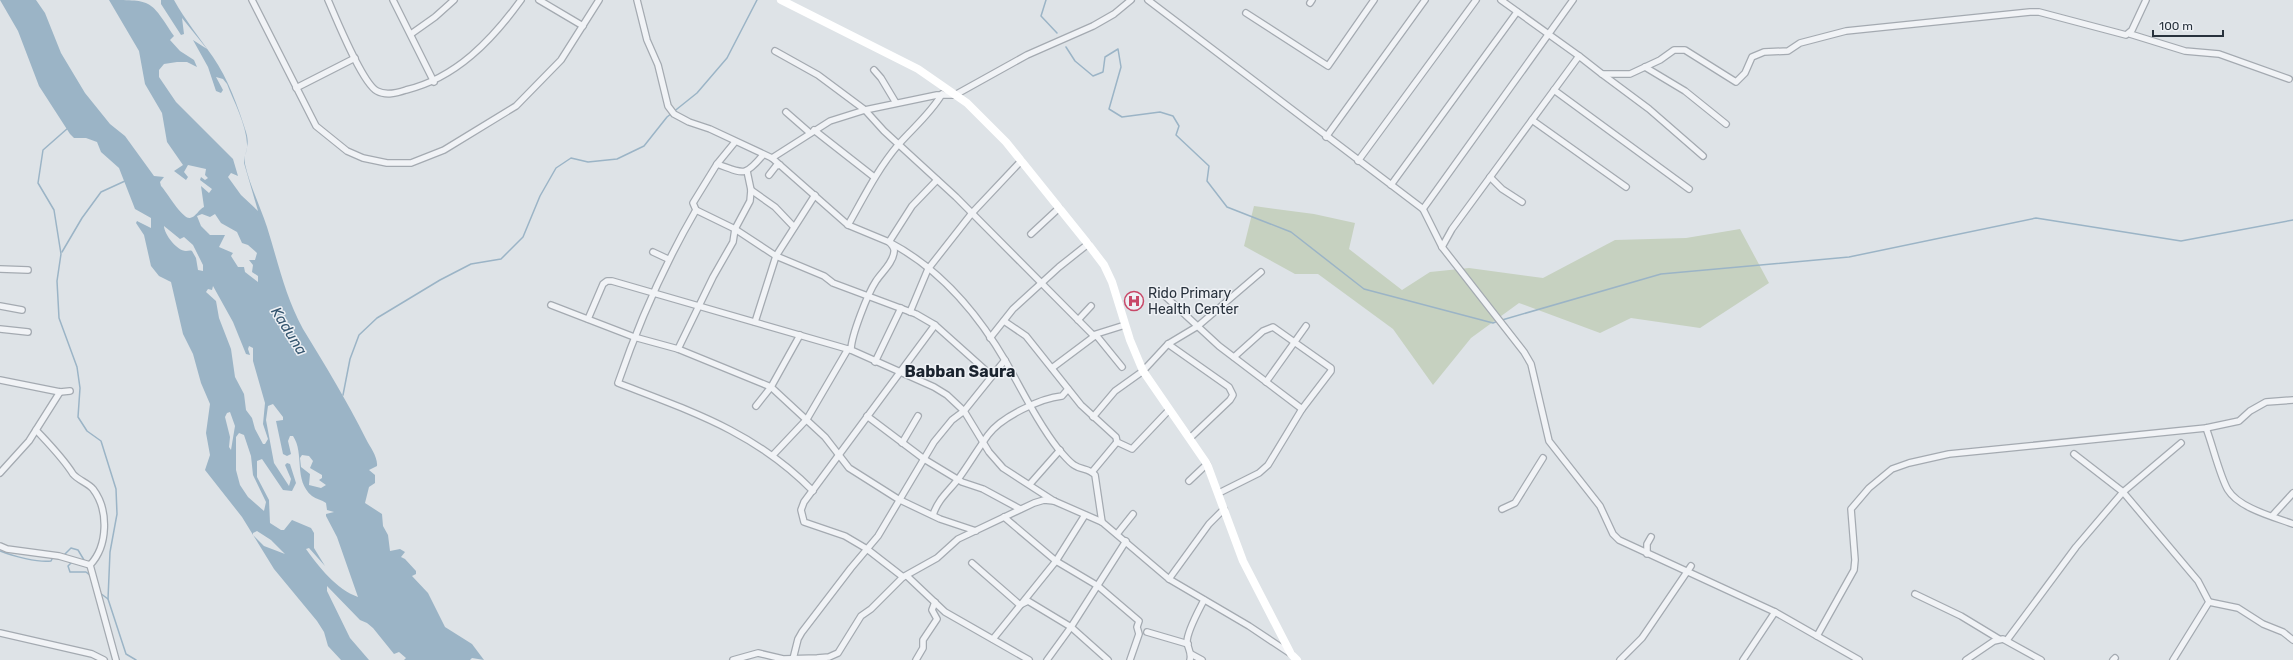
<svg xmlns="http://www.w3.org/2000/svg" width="2293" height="660" font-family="Rubik,sans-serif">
  <rect width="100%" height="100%" fill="#dee3e7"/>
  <polygon fill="#c6d1c0" points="1254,206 1314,214 1355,223 1349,249 1402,290 1430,272 1469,268 1543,278 1615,240 1686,238 1740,229 1769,283 1700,328 1631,318 1600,333 1519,303 1471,338 1433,385 1393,329 1318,274 1295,274 1244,246"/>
  <path fill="#9bb4c6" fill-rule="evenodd" d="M0,0H36L45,13L61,53L85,93L110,124L125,136L154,176L164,177L160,182L161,186C167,192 182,219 190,218C196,217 199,209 204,207L201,186L209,193L212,189L200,180L201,177L205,180L208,178L205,175L206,169L188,165L184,172L188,177L186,180L174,171L183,165L167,142L162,113L145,84L139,51L109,0C153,0 150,0 174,36L170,40L180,51L194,60L197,67L187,62H177L164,64L159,70V77L176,102L233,159L238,176L231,173L228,177L241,195L258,211L244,163C244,156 248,150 247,144C246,124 234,102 227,84L223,79L216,77L223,90L221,93L216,91L208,67L193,40L207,49L182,18L184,34L181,35L161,4V0H174C185,20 200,38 213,57C228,79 238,106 246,132C251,147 243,153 245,164C250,186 260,206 267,227C278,262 285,296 303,329C325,365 347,401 366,439C370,447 378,457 377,466L369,470L375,475V483L369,487L365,503L382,514L383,526L388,535L390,551L400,549L405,552L401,557L405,559L416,571V574L412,576L428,593L445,627L472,644L484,660L472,658L470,660H404L406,658L399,652L394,654L373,628L367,623L360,620L327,586V591L350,638L369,660H341L328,646L324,632L317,621L274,569L242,517L205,470L210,455L206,433L210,404L201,383L193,354L183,334L171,282L159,276L151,266L144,235L136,223L137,221L151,228V218L135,209L119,168L101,152L97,142L86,138H74L70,134L39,86L18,31ZM202,214L210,217L215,214L221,223L237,232L242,243L248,245L257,253L255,260H249L253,265L252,272L258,276V282L245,272L244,267H238L231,256L233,253L219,247L225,235H210L201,226L197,216ZM164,226L180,239L184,237L193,245L203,265V271L198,270L196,258L192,251C190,250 188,251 186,251C177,251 164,234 164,226ZM213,286L233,322L246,354L250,355L248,349L249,346L253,348V361L265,403L263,424L268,439L265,444H263L255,429L252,418L246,410L244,394L235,377L231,349L219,318L216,301L206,292L208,289L212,290ZM273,404L283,417V420L276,421L283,454L287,456L291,454L288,441L290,436H293C305,454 293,480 312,496C316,499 322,500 326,503L327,510L334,512L326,514V516L337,537L358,597C336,589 319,567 306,549L309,548L325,566L314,548V533L311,528L292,520L284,530H281L270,523L269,500L257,477V461L262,459L283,490L292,491L296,483L290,464L287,463L285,465L291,479L289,486L274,463L266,420L268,406ZM230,412L235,426L231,450L229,447L230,437L225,417L227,413ZM239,433L244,435L251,456L253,475L266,502L264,511L248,497L240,485L236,470V437ZM302,455L309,456L313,461L310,468L322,475V478L319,480L326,485L321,488L309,485L310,474L301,467L300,458ZM257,531L271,540L285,554L264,546L253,535V533Z"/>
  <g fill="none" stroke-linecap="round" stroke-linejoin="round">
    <g stroke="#9bb4c6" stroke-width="1.5">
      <polyline points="1046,0 1041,16 1057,33"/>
      <polyline points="1066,47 1075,61 1093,76 1103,72 1105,57 1118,49 1121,67 1109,109 1122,117 1160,112 1173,116 1179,126 1176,135 1209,166 1207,181 1227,207 1291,232 1364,289 1493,323 1498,321"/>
      <polyline points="68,128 43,150 38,183 54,210 61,254 57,281 59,318 77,367 80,388 78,417 87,431 101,441 116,489 117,514 110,552 108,599 126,654 136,660"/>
      <polyline points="62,252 82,218 101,192 125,181"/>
      <polyline points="1502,320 1661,274 1849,257 2036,218 2181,241 2293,220"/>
      <polyline points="343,395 350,359 359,335 377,318 440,280 471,264 501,259 523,237 540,196 556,168 571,158 588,162 617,159 644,146 667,117 697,93 727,58 757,0"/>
      <path d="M0,551C12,556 39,563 51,561L53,557"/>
      <polyline points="64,555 71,548 78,550 84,560 82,561"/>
      <polyline points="72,562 68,566 70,572 86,572 91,576"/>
      <polyline points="100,593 108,599"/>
    </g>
    <defs>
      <g id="minor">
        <polyline points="252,0 316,126 347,151 363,158 387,163 411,163 444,150 516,106 561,60 599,0"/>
        <path d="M328,0C336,18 362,83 377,91C386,96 397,93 406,90C456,78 492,40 521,0"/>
        <polyline points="393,0 434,82"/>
        <polyline points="539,0 583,26"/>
        <path d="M637,0L647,40L658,65L668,106L674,114L689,122L710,129L772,158L848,225L889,242C892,245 895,248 894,252C893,263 882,272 876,281C868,293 851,336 851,350L934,387L947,395L964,411L989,452L1003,468L1054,501L1102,522L1169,579L1249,626L1291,654"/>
        <polyline points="1148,0 1423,209 1442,247 1524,352 1531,364 1549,441 1600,506 1613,534 1619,540 1775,612 1859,660"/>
        <polyline points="1501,0 1579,56"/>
        <polyline points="1310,3 1312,0"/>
        <polyline points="1246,13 1328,66 1374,0"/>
        <polyline points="411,34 435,17 454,0"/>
        <polyline points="2130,34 2185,51 2219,54 2289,79"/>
        <polyline points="775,51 818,75 865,110 884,131 956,197 1093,335 1125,325"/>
        <polyline points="1645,67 1685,91 1726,124"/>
        <polyline points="874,70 881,78 896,103"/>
        <polyline points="1602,74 1649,109 1703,156"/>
        <polyline points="296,88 355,58"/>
        <polyline points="1554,90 1689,189"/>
        <polyline points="786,112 810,133"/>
        <polyline points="1532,120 1626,187"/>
        <polyline points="814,130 874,177"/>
        <polyline points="1326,137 1425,0"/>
        <path d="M763,155C744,178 743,173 717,164L693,203L696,210C664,265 639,322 618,383C693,412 755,432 813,491"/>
        <polyline points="772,158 830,121 865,110 937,95 955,95 1027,55 1093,26 1114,14 1131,0"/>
        <polyline points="1358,161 1476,0"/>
        <polyline points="717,164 735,142"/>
        <polyline points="769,175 776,166 780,165"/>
        <polyline points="1490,177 1502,189 1522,202"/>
        <path d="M937,180L912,206L889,242C939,268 978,314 1006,362C1023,392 1038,423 1059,450C1063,454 1069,462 1074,465C1081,470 1089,468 1095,475L1102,522"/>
        <polyline points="1391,185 1517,12"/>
        <polyline points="751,190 775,207 794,227"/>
        <polyline points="1423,209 1573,0"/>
        <polyline points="696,210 735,229 776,256 824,276 833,283 916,314 935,325 992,376"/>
        <path d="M848,225C864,197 877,170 898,145C913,128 931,113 942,94"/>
        <polyline points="1031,234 1059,208"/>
        <polyline points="1442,247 1452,229 1579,56 1602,74 1630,74 1660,60 1674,50 1685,50 1736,82 1745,73 1752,57 1764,52 1788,51 1800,43 1846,31 2030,12 2039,12 2126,35 2132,30 2146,0"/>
        <polyline points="653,252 668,259"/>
        <polyline points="0,269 28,270"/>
        <polyline points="1166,297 1219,346 1302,409"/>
        <polyline points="551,305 634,337 678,349 771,387 825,437 849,468 898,499 940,519 976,531"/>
        <polyline points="0,306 22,310"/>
        <polyline points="910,312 928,269 972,213 1021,161"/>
        <polyline points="588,319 603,284 607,281 612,281 851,350"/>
        <polyline points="1078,320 1091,306"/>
        <polyline points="1004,321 1026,336 1081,405 1116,437 1117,442 1132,449 1169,410"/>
        <polyline points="755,322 776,256 815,195"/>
        <polyline points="0,329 28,332"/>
        <polyline points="990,338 1013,309 1059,267 1088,244"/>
        <polyline points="1168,344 1229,387 1233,395 1230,400 1190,438"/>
        <polyline points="678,349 713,277 733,242 735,229 750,201 751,190 747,171"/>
        <polyline points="875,362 901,308"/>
        <polyline points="1052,368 1096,335 1122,367"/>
        <polyline points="0,380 60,392 70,391"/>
        <polyline points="1266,382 1306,326"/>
        <polyline points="756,406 771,387 800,335"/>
        <polyline points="867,416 924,459 962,482 983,489 1020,509"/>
        <polyline points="1093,417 1115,391 1143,371 1168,344 1198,326 1261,272"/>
        <path d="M2206,428C2212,443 2220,477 2228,490C2239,508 2274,517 2293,524"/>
        <path d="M36,430C49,444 63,458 73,474C78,480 88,483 93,489C109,510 108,546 90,565L116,660"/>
        <polyline points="902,443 918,416"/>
        <polyline points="2074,454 2123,492 2198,581 2209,602 2173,660"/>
        <polyline points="773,455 807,419 848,349"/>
        <polyline points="1092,472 1117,442"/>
        <polyline points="0,473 29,441 60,392"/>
        <polyline points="1189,481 1207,464"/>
        <polyline points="1030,484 1060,450"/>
        <polyline points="1219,493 1259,473 1268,465 1302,409 1331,371 1331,368 1273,327 1263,331 1234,357"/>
        <polyline points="1502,509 1515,503 1543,458"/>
        <path d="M933,515C938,499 949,491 959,478C969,464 978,449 988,435C1001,417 1041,398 1062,396L1068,389"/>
        <polyline points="2272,516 2293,493"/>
        <polyline points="1004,517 1056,561 1098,586 1139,621 1137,627 1139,634 1130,660"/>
        <polyline points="1117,534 1133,514"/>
        <polyline points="0,546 7,549 59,556 90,565"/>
        <polyline points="1647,554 1647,544 1651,537"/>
        <polyline points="972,563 1020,605"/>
        <polyline points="907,576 945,612 1029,660"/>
        <polyline points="903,577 867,549 845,536 804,522 801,510 804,502 935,325"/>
        <polyline points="1169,579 1209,524 1224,509"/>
        <polyline points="1915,594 1961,616 1999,639"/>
        <polyline points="2209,602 2238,608 2263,624 2283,632 2293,640"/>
        <polyline points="1022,604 1028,601 1071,627 1108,660"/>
        <polyline points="1147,632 1188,644"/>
        <polyline points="0,633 92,654 104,660"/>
        <polyline points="1817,636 1854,570 1855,560 1851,509 1869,488 1892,469 1909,463 1949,454 1989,450 2206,428 2239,421 2250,411 2266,402 2293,400"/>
        <polyline points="993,639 1056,561 1085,515"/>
        <polyline points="2007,640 2076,547 2123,492 2181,443"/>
        <polyline points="1191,654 1202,660"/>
        <polyline points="793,659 798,639 802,632 851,568 878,536 934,442 952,420 964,411 1005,360"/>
        <polyline points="733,660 758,653 783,659 817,658 829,657 838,653 861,616 871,609 903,577 937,558 958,539 1034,503 1044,500 1054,501"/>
        <polyline points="916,660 923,648 923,640 937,619 932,610 935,602"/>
        <polyline points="1047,660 1071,627 1126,541"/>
        <path d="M1190,660C1192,653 1188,649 1187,642C1187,631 1199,610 1204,600"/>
        <polyline points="1620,660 1642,638 1691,566"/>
        <polyline points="1743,660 1775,612"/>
        <polyline points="1966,660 1994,641 2003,639 2041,660"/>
        <polyline points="2113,660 2115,658"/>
      </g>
    </defs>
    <use href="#minor" stroke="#a4aab1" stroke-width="8"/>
    <use href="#minor" stroke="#f1f3f6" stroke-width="5.5"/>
    <polyline stroke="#fff" stroke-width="8" points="781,0 918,69 967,103 1006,142 1088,244 1104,265 1112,282 1130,340 1143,371 1207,464 1243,561 1291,654 1297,660"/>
  </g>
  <defs>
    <symbol id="hospital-ring" viewBox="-11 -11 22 22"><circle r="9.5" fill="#eef1f5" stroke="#c84868" stroke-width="1.5"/><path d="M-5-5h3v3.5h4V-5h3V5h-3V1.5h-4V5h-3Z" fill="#c84868"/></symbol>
  </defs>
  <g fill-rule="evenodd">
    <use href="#hospital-ring" x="1123" y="290" width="22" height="22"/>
  </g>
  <g text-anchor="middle" stroke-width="3" stroke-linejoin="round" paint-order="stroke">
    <g font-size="14" fill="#28323d" stroke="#eef1f5" text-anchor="start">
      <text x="1148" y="298">Rido Primary<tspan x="1148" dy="16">Health Center</tspan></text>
    </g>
    <g font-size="15" font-style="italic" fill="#34556f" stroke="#eef1f5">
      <text transform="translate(289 331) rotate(58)" y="5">Kaduna</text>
    </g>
    <g font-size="16" font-weight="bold" fill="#1a232e" stroke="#eef1f5">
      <text x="960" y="377">Babban Saura</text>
    </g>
  </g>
  <path d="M2153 30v6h70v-6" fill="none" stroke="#28323d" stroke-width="2"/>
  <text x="2159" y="30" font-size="12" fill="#28323d" stroke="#eef1f5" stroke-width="3" paint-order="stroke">100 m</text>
</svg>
